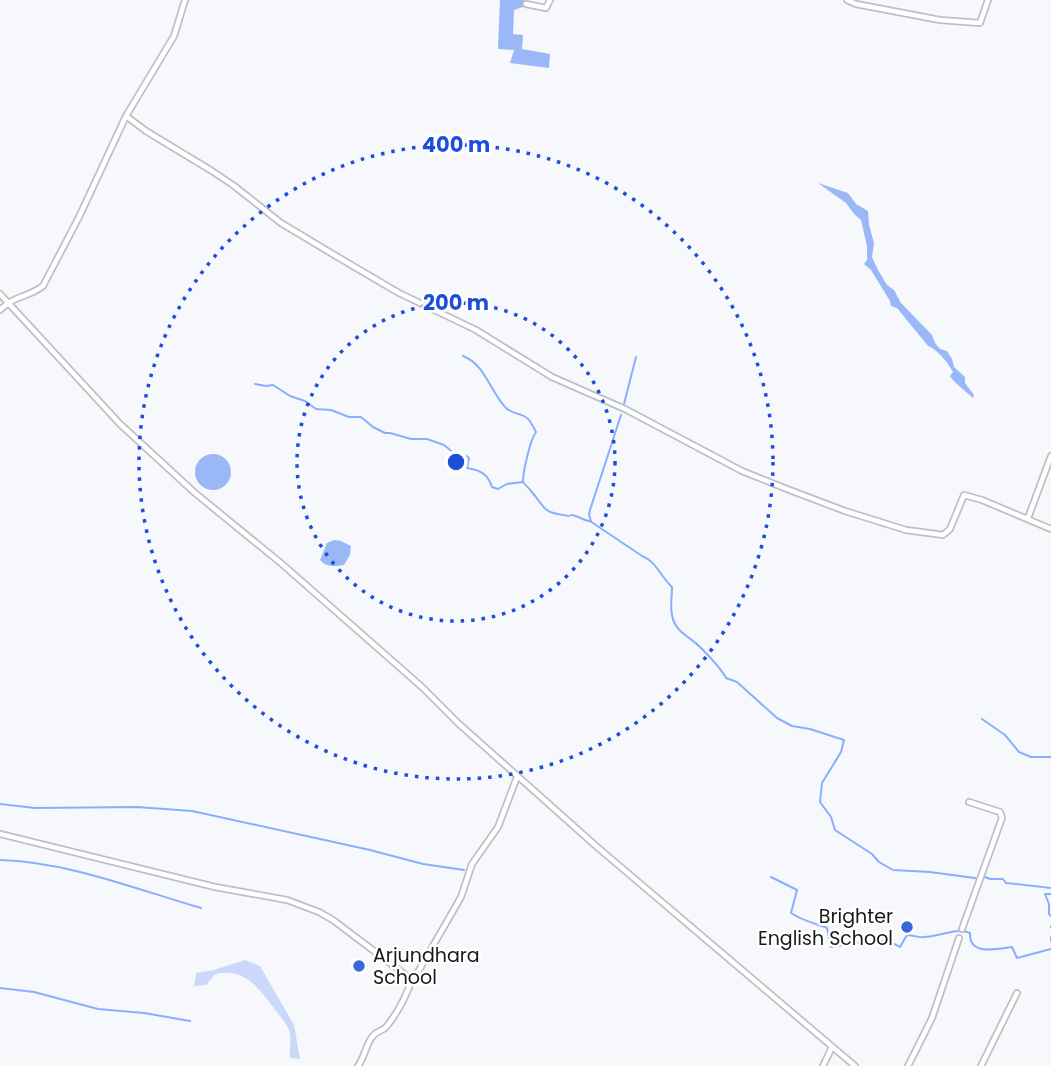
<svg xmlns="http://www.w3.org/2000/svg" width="1051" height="1066" font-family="Poppins,sans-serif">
  <rect width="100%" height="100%" fill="#f6f8fb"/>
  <path fill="#cad9f9" d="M245,960L260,966L294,1025L300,1059L290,1058C289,1050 292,1038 289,1030C286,1022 278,1014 273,1007C257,986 244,968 215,974L206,985L194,986L196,973L214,970Z"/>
  <g fill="#9ab7f8">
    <polygon points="500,0 525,0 523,7 514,10 513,34 523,35 522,49 550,54 549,68 510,63 514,50 498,49"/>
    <path d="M818,183L848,193L856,204L868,211L869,225L874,243L872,257L878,270L887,285L894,290L901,303L932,335L935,343L940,349L947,351L952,359L954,367L965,377V383L974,395L973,398C967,392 953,382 950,376L953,372C948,363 937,349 928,346L897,308L891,306L890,301L871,270L864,264L867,260V246L861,220L854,214L846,203Z"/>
    <circle cx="213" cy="472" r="18"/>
    <path d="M334,540L341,541L351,546L350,555L344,565C335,566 327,568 320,560L327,543Z"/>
  </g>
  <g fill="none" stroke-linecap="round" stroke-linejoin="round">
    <g stroke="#8aaefe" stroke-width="2">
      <path d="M463,356C486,365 490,392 506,408C512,414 521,413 527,418C530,420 534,428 536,432C530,440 523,472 523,482"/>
      <path d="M255,384L266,386L273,385L290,396L305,401L316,409L331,410L349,417H361L373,427L385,433H390L411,439H427L444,445L455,454C461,455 465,454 469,458L467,468C480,470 488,474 492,487L498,489L507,484L523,482C526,486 529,488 531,491C547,509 540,512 569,516"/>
      <polyline points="624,404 636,357"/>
      <path d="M571,515C578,515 583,521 590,521L642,556C656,561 661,577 672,587C672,596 670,606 672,615C675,633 690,636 701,648C710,657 720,667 726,678L737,682L777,718L792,726L810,729L844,740L841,752L822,783L820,802L831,817L835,830L872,854L879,862L893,870L930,872L982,879L985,877L990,879H1003L1006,883L1051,888"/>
      <polyline points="591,521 589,515 590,510 621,415"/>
      <polyline points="982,719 1005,735 1019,752 1031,757 1051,757"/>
      <polyline points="0,804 35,808 137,807 192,811 370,850 423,864 464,870"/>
      <path d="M0,860C69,862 135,889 201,908"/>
      <path d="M771,877L797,890L791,913C803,921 814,923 827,928L831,947L849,944L853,939L860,944L865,945C876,938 889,940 900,947L907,935C913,935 918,938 924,937C939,937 956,927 970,933C969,956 997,949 1012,947L1017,958L1051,949"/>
      <polyline points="1051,894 1045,894 1049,904 1049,914 1051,916"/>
      <polyline points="1051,926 1051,927"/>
      <polyline points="1051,937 1051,941"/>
      <polyline points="0,988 34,992 98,1009 144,1013 190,1021"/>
    </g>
    <defs>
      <g id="minor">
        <polyline points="847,0 856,4 940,20 980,23 988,0"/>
        <polyline points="526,4 546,8 550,0"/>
        <polyline points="126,116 146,131 212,171 233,185 281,223 336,256 399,293 476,330 552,377 625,409 742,471 787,489 845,511 906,530 943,535 950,529 964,495 982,500 1051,529"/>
        <polyline points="0,294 120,424 195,493 282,564 422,687 458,723 596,846 855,1066"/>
        <path d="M0,310C13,296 29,297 43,286L79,217L126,116L174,36L185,0"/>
        <polyline points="1028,518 1051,456"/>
        <polyline points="0,834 215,887 287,900 319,912 333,920 407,976 413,977 418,972 461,897 472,864 498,827 517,777"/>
        <polyline points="962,929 1002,818 1000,812 969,802"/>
        <path d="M358,1066C365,1057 366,1043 373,1036C376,1031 383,1031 386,1027C398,1013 407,994 413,977"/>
        <polyline points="823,1066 832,1047"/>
        <polyline points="908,1066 932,1018 959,938"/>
        <polyline points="981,1066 1017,993"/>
      </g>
    </defs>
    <use href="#minor" stroke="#bec0c3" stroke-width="8"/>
    <use href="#minor" stroke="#fff" stroke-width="4.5"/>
  </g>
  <g fill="none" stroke="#1d4ed8" stroke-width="3.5" stroke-dasharray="3.5 7">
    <circle cx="456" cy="462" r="159"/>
    <circle cx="456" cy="462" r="317"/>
  </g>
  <g fill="#3c67d8" stroke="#fff" stroke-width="2.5">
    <circle cx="907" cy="927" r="7"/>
    <circle cx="359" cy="966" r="7"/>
  </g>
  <g text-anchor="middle" stroke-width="5" stroke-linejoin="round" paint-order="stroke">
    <g font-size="19" fill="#18181a" stroke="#fff" text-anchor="end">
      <text x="893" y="923">Brighter<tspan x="893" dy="22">English School</tspan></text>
      <text x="373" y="962" text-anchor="start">Arjundhara<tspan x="373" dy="22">School</tspan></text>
    </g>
  </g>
  <circle cx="456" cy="462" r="10" fill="#1d4ed8" stroke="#fff" stroke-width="3.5"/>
  <g font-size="21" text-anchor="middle" font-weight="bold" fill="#1d4ed8" stroke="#fff" stroke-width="5" stroke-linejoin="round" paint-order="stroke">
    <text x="456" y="152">400 m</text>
    <text x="456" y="310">200 m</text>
  </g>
</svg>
